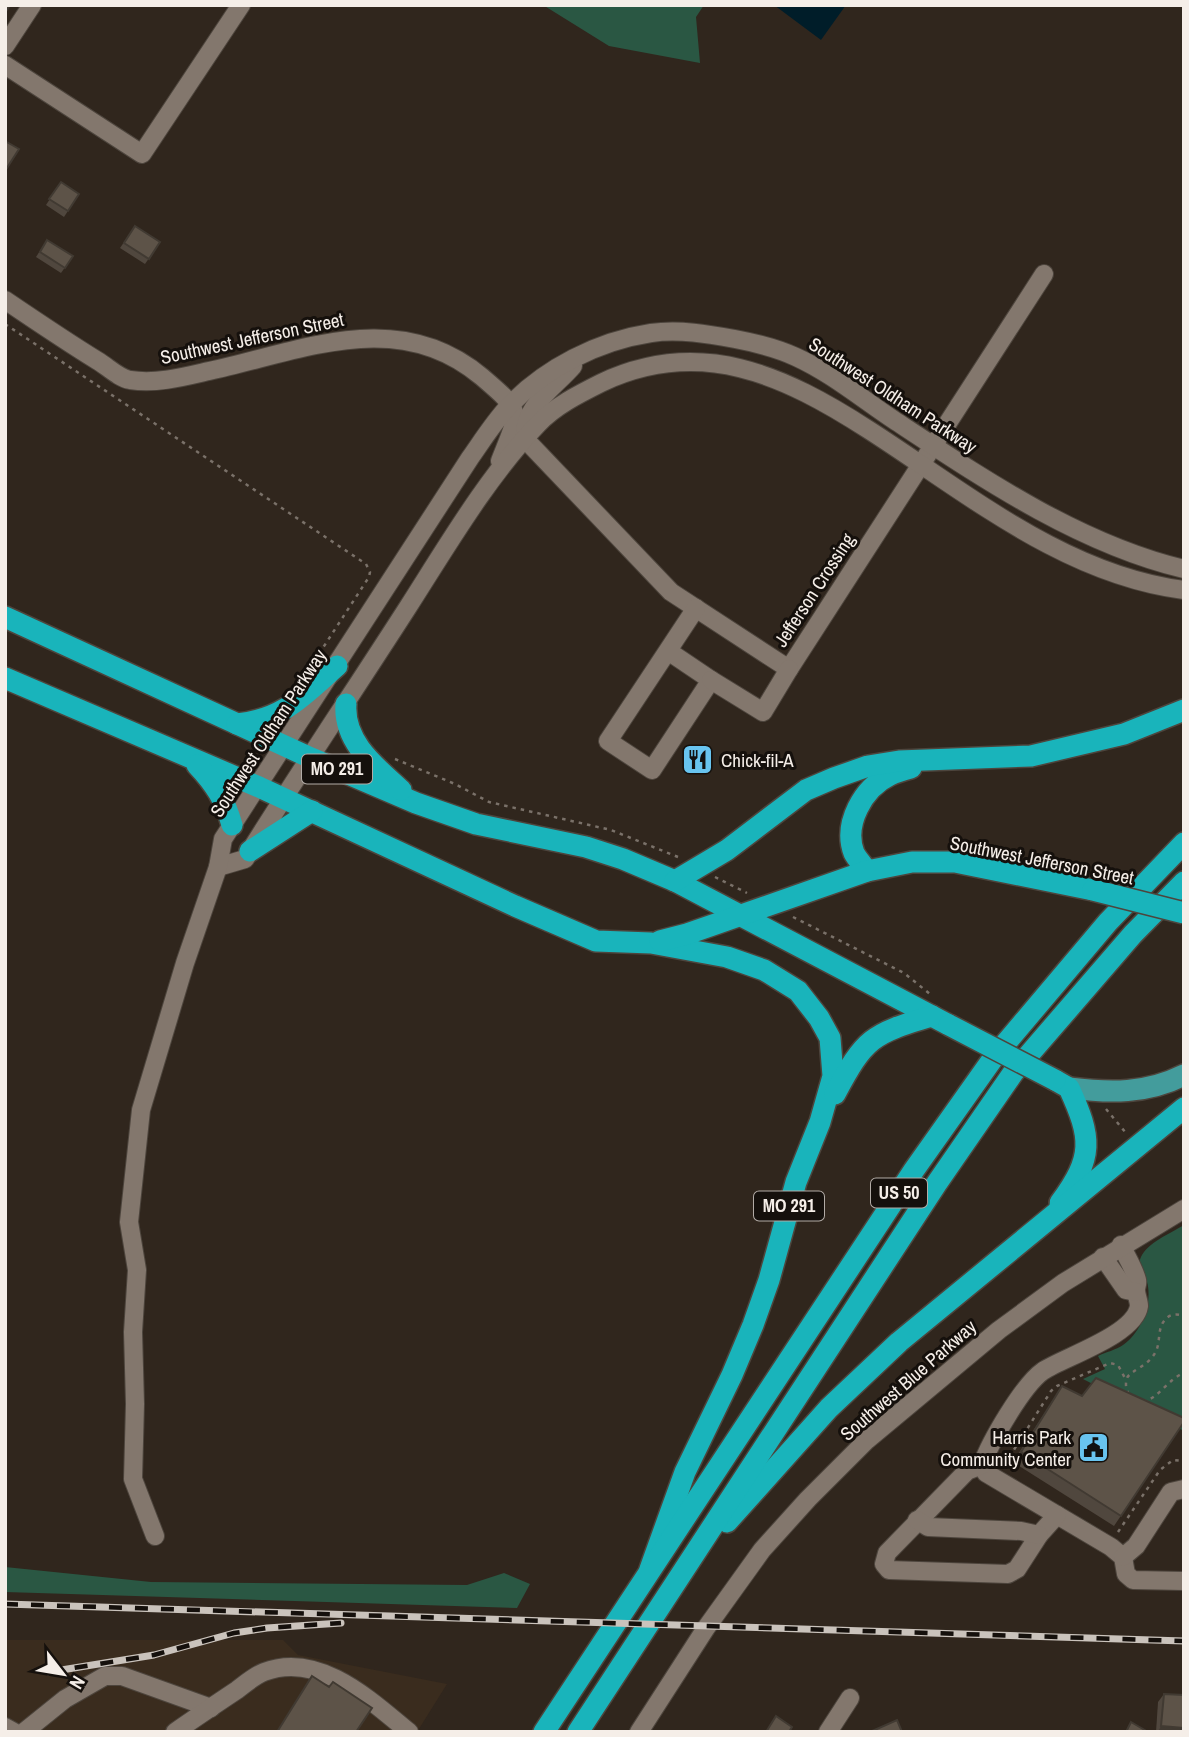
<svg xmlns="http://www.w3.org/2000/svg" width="1189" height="1737" font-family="'Archivo Narrow',sans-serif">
  <rect width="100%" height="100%" fill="#30261d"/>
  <polygon fill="#3a2c1e" points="5,1640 283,1640 298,1655 447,1684 417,1732 5,1732"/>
  <g fill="#2a5743">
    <polygon points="543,5 704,5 696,17 700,63 609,46"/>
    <path d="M1184,1225V1431L1083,1379L1105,1369L1098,1356C1106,1352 1116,1350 1123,1345C1141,1333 1153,1303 1147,1282C1144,1273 1136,1268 1141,1257C1147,1243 1171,1233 1184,1225Z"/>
    <polygon points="5,1567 151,1582 467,1585 504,1573 530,1584 517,1608 5,1592"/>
  </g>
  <polygon fill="#001d29" points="774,5 846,5 821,40"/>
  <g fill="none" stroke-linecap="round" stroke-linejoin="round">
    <defs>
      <g id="minor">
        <polyline points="5,46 32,5"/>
        <polyline points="5,65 142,154 241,5"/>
        <path d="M5,300C36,321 67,342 98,361C108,367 119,378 130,380C157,384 183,377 209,371C302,351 398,306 482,377C524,413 520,410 500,461"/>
        <path d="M573,366C554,388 522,407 525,439L671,592L789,669L1044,274"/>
        <polyline points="668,651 711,680 652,770 608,741 696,608"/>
        <polyline points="711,680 763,712 789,669"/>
        <path d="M218,867L245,859C298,774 354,691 408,607C447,546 488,476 538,424C555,406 579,394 601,383C700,336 784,375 869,430C967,493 1065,575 1184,590"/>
        <path d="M1121,1245C1126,1256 1134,1268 1137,1280C1138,1284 1136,1286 1136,1290C1136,1295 1139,1301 1139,1306C1135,1335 1064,1357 1043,1371C1023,1385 990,1442 982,1465L986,1473L1111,1547L1123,1557L1126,1574L1133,1580L1184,1581"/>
        <polyline points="1103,1257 1126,1290 1136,1292"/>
        <polyline points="982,1465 967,1471 887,1553 884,1564 889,1570 1008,1574 1017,1569 1039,1535 1057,1515"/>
        <polyline points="917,1520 928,1527 1021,1531 1039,1535"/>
        <path d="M155,1536L133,1479L135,1404L133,1332L137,1270L129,1222L141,1110L185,963L218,867L223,839L470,458C482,441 494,422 508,407C545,368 598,341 651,333C679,329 708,334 735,339C756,343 777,348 796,357C831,373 861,398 894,420C982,478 1079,544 1184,569"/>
        <polyline points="1123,1557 1136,1546 1171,1492 1184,1489"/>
        <polyline points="5,1727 14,1732"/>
        <polyline points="24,1732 65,1699 105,1676 122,1676 211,1708"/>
        <path d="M175,1732C195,1718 216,1704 237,1690C245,1684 254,1676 264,1672C319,1651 370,1700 409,1732"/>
        <polyline points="639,1732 706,1628 762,1550 808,1499 867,1440 999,1330 1063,1283 1184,1209"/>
        <polyline points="828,1732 850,1698"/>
      </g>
      <path id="major" d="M1069,1088C1110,1093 1146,1094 1184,1075"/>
      <g id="highway">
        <polyline points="5,617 311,758 416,803 476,824 586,847 623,859 675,881 949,1025"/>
        <polyline points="5,678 259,787 515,906 596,941 651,943 727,957 764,970 798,991 819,1018 830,1038 833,1076 820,1122 796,1182 769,1280 753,1325 732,1375 685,1472 650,1569"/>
        <path d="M346,704C343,742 376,767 401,790"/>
        <path d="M237,724C284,719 303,696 337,666"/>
        <path d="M197,765C215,784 225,800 232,825"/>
        <polyline points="250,851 312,811"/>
        <path d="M867,871C863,865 857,859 854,853C843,824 863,788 890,775C897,772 904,770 911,768"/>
        <polyline points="675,881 727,850 806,790 834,778 868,766 899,761 1031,756 1124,734 1184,710"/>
        <polyline points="660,941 687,934 867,871 912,862 955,862 1093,890"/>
        <path d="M1055,1080L1069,1088C1092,1138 1094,1157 1060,1203"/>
        <path d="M835,1094C865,1038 871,1034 932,1016"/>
        <polyline points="727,1522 829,1408 899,1342 1184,1108"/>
        <polyline points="544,1732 914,1170 994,1057 1108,922 1184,843"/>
        <polyline points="578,1732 937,1183 1013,1073 1133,934 1184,882"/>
      </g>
    </defs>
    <use href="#minor" stroke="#4d453d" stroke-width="20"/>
    <use href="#major" stroke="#4d453d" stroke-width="24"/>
    <use href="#highway" stroke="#4d453d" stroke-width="24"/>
    <g stroke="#7a7169" stroke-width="2.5" stroke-dasharray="3.5 5" stroke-linecap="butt">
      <polyline points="5,324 366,564 370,572 369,577 315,660"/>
      <polyline points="395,759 455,784 489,802 611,830 678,857"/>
      <polyline points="715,877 747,893"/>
      <polyline points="793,917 904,973 930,994"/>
      <polyline points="1106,1109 1126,1133"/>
      <path d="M1129,1394C1126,1390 1125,1384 1127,1378C1130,1371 1148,1366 1155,1353C1161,1343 1157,1330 1164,1321C1169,1314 1176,1313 1184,1316"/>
      <path d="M1143,1402C1159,1398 1168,1379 1184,1373"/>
      <polyline points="1005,1464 1051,1391 1057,1386 1110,1363 1118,1365 1126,1380"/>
      <polyline points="1118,1532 1160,1470 1173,1460 1184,1461"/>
    </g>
    <use href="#minor" stroke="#83776d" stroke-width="18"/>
    <use href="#major" stroke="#439c9c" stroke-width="21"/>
    <use href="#highway" stroke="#19b4bb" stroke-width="21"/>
    <defs>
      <g id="rail">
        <polyline points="5,1604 1184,1641"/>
        <polyline points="49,1672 154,1655 234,1633 267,1628 341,1623"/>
      </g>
    </defs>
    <use href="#rail" stroke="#cac3bc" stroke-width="7"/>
    <use href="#rail" stroke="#15100c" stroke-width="4.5" stroke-dasharray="13" stroke-linecap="butt"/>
    <defs>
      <g id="highway-bridge">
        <polyline points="1093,890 1184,913"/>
        <polyline points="949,1025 1055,1080"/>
      </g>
    </defs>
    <use href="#highway-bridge" stroke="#4d453d" stroke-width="24" stroke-linecap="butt"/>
    <use href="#highway-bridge" stroke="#19b4bb" stroke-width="21"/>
  </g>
  <g fill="#50473e">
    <polygon points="61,182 79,194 64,217 46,205"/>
    <polygon points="135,226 160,242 145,264 120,248"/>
    <polygon points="47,240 73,256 61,273 36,257"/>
    <polygon points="1062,1386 1082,1396 1184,1422 1114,1526 1013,1462"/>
    <polygon points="1164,1694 1184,1732 1156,1732 1158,1702"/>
  </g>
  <polygon fill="#413a32" points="1161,1726 1184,1728 1184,1732 1158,1732"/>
  <g fill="#5d5348" stroke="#413a32" stroke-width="2">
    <polygon points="5,5 10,5 5,13"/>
    <polygon points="5,141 19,149 5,171"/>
    <polygon points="61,182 79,194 68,211 49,199"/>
    <polygon points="135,226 160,242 149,259 124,243"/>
    <polygon points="47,240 73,256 65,268 40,252"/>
    <polygon points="1096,1378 1184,1418 1184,1422 1121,1516 1021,1452 1062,1386 1082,1396"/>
    <polygon points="312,1676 329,1687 333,1682 372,1708 356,1732 277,1732"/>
    <polygon points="1164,1694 1184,1695 1184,1728 1161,1726"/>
    <polygon points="776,1716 792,1727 789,1732 766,1732"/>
    <polygon points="897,1720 902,1732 870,1732"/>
    <polygon points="1131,1722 1148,1732 1126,1732"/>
  </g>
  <defs>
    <symbol id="restaurant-square" viewBox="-11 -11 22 22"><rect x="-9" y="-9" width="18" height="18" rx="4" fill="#68c4f0" stroke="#15100c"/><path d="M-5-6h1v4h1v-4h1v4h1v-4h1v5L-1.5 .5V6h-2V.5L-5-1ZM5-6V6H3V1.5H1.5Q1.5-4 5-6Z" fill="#111"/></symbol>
    <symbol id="civic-square" viewBox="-11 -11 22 22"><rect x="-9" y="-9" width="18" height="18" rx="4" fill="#68c4f0" stroke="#15100c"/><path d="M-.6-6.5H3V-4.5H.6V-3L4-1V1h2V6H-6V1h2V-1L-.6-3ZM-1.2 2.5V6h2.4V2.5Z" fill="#111"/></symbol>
  </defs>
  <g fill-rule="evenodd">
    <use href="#restaurant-square" x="680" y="742" width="35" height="35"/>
    <use href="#civic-square" x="1076" y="1430" width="35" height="35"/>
  </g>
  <g text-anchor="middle" stroke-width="6" stroke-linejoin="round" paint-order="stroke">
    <g fill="#15100c" stroke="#b2aba6" stroke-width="2">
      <rect x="302" y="754.5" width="70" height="29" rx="5"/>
      <rect x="871" y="1178.5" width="56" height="29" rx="5"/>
      <rect x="754" y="1191.5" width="70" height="29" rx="5"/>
    </g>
    <g font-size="18" font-weight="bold" fill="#f5eee8">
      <text x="337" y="775">MO 291</text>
      <text x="899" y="1199">US 50</text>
      <text x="789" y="1212">MO 291</text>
    </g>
    <g font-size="19" fill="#f5eee8" stroke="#15100c">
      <text transform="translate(252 338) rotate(-12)" y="7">Southwest Jefferson Street</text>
      <text transform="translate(893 395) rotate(33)" y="7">Southwest Oldham Parkway</text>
      <text transform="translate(814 590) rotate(-57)" y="7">Jefferson Crossing</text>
      <text transform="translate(268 733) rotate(-57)" y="7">Southwest Oldham Parkway</text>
      <text transform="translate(1042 860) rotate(11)" y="7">Southwest Jefferson Street</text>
      <text transform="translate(908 1380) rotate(-41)" y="7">Southwest Blue Parkway</text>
    </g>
    <g font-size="19" fill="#f5eee8" stroke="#15100c" text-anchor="start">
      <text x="721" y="767">Chick-fil-A</text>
      <text x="1071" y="1444" text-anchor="end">Harris Park<tspan x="1071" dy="22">Community Center</tspan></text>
    </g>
  </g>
  <rect width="1189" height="1737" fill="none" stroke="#f5eee8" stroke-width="14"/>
  <g transform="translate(63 1674) rotate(121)" stroke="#15100c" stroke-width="5" paint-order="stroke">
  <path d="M0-5L12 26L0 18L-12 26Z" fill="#f5eee8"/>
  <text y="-10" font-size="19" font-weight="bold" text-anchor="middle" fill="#f5eee8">N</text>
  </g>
</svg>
